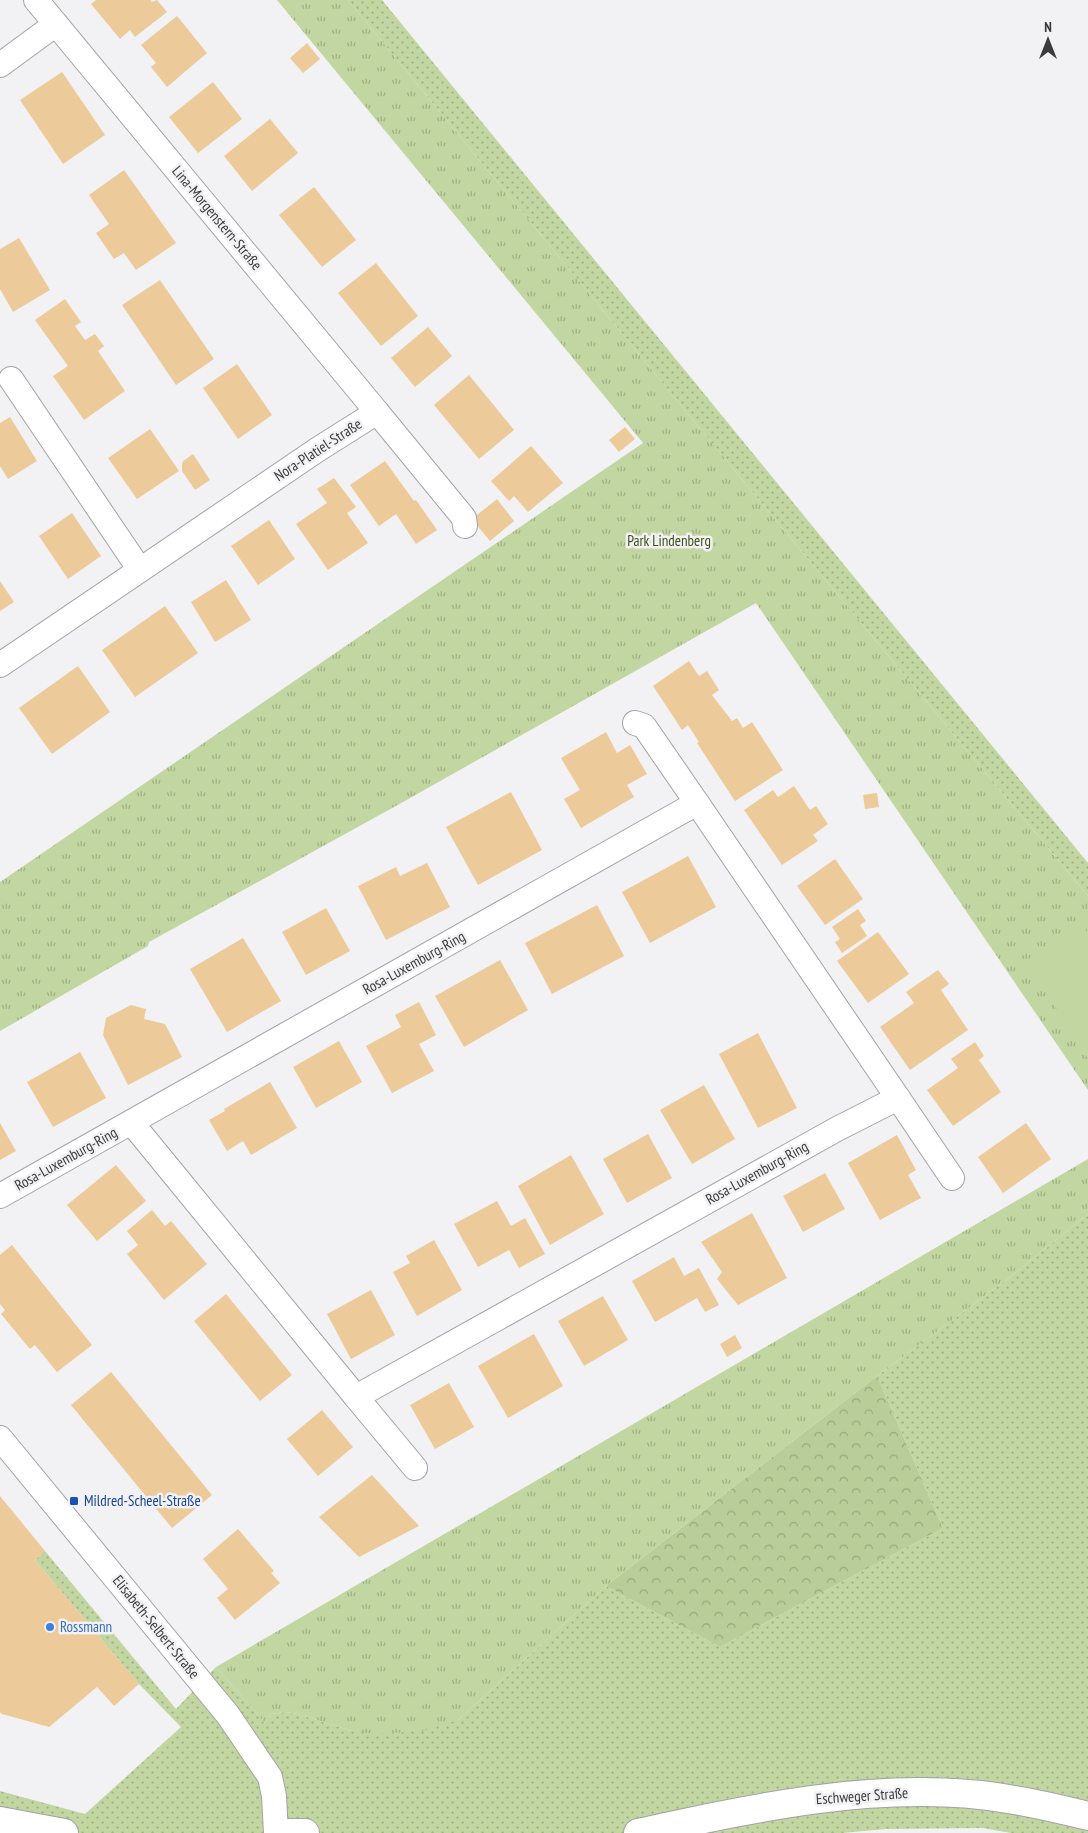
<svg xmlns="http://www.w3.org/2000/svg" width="1088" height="1833" font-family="'PT Sans Narrow',sans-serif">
  <defs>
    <pattern id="grass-dots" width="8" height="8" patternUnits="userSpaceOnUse" patternTransform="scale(1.25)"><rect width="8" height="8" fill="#c2d6a1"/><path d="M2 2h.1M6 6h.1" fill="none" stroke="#9faf84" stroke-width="1.8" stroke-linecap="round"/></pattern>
    <pattern id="forest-crowns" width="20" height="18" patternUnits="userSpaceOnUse" patternTransform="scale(1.25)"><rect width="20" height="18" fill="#b9cd98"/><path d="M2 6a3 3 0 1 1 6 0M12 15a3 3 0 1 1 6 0" fill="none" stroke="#97a87d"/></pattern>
    <pattern id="park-tufts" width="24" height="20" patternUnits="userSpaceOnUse" patternTransform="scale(1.25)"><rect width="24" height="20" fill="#c2d6a1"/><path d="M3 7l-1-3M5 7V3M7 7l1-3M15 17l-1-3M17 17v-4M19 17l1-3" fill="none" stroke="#9faf84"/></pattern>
  </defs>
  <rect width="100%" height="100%" fill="#f2f2f4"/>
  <g fill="url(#grass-dots)">
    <polygon points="348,0 382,0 1088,863 1088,896 749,488"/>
    <polygon points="1088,1214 1088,1833 1011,1833 983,1828 886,1829 842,1833 0,1833 0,1791 85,1814 181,1727 139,1684 35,1560 45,1551 176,1709 216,1667 265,1723 271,1714 285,1712 298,1714 352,1731 458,1720 606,1586 720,1647 943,1528 877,1376 1009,1278"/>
  </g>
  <polygon fill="url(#forest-crowns)" points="877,1376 943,1528 720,1647 606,1586"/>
  <g fill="url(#park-tufts)">
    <polygon points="277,0 348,0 749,488 1088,896 1088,1090 756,603 403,802 149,942 148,946 0,1031 0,882 643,443"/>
    <polygon points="1088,1159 1088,1214 1009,1278 877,1376 606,1586 458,1720 423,1731 374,1734 352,1731 298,1714 285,1712 271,1714 265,1723 216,1667"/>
  </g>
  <polygon fill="#c2d6a1" points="1082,925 1088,933 1088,1059 1026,960"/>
  <g fill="#edca9a">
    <polygon points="96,0 151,0 152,2 157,0 167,12 135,37 130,30 120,39 91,4"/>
    <polygon points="177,16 207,53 167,87 151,67 156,63 141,45"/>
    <polygon points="307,43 320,59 303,73 290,58"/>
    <polygon points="62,72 105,135 63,164 20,100"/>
    <polygon points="213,82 242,119 198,153 169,117"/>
    <polygon points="270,119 298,153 252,191 224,156"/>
    <polygon points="124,170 176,243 136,270 124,253 114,259 96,233 109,224 89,195"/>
    <polygon points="314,187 356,240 322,267 279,215"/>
    <polygon points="19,238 50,290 13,312 0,289 0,249"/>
    <polygon points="376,263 418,316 381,346 338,293"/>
    <polygon points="160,280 214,359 176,385 122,305"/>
    <polygon points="65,299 81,322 75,326 85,340 95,334 104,346 98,351 125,391 84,420 53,376 68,366 35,320"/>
    <polygon points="428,327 452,356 415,387 391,358"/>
    <polygon points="237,364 272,415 238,439 203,388"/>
    <polygon points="469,375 514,430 479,459 434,405"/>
    <polygon points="10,417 37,461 8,479 0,466 0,423"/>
    <polygon points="625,427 635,439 619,452 609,440"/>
    <polygon points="150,429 179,471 137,499 108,458"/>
    <polygon points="531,446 563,483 528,512 514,496 509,501 491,481"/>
    <polygon points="193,454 210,480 195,490 182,471 182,465 183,461"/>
    <polygon points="385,461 414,501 416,500 437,530 416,544 396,514 379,526 350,485"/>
    <polygon points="334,478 356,507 347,513 368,543 328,570 296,524 327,503 317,489"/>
    <polygon points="497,499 514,521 490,541 472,519"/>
    <polygon points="72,513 101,556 68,579 39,536"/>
    <polygon points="269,520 295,559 258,585 231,546"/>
    <polygon points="226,580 251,620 215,642 191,602"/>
    <polygon points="0,581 14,602 0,611"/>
    <polygon points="165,606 198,653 135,697 102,650"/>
    <polygon points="689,661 699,676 707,671 719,690 712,695 732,721 737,718 743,728 752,722 783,770 735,801 697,743 699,742 688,725 682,730 653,686"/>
    <polygon points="78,666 110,712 52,754 19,708"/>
    <polygon points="606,732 617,753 630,745 647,774 627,785 634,797 581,828 564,799 580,790 561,758"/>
    <polygon points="794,786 810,810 816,806 828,824 813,835 818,841 782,865 744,810 773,790 778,797"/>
    <polygon points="511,792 542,850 478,885 446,827"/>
    <polygon points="877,793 879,807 865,809 863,795"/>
    <polygon points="688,856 716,907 650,943 622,892"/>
    <polygon points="835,859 863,899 825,925 797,886"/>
    <polygon points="427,863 450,907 386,940 358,886 396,867 400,876"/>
    <polygon points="597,905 624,956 552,994 525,943"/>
    <polygon points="326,908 350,951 306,975 282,932"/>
    <polygon points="858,909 866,921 860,925 867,936 842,953 835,942 840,939 832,927"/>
    <polygon points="878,932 909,974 868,1003 837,961"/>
    <polygon points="243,938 281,1001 227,1032 190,969"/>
    <polygon points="500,960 528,1010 464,1047 435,996"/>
    <polygon points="938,970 949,984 941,990 968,1030 910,1070 880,1027 914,1003 906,992"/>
    <polygon points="419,1002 436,1035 419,1044 434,1071 392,1093 366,1046 401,1027 395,1015"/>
    <polygon points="131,1005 146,1009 144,1019 165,1024 182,1057 128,1085 103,1035 106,1018"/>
    <polygon points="758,1033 797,1108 758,1128 719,1054"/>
    <polygon points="339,1041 362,1082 316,1108 293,1067"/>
    <polygon points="975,1042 984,1056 979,1060 1001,1092 953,1126 927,1090 958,1068 951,1059"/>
    <polygon points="80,1052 106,1098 53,1127 27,1082"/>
    <polygon points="270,1082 297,1128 251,1155 243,1141 227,1151 209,1120 225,1111 224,1109"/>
    <polygon points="704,1085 735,1139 692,1164 660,1110"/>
    <polygon points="0,1123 16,1151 0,1160"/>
    <polygon points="1026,1123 1051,1159 1003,1193 978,1157"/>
    <polygon points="648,1134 672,1178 627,1203 603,1159"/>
    <polygon points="897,1135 916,1170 908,1175 921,1198 880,1220 848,1163"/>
    <polygon points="571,1155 604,1214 550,1245 518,1186"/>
    <polygon points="116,1165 146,1201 97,1241 67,1205"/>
    <polygon points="825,1173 845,1209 803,1232 783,1196"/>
    <polygon points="497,1201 511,1226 525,1218 545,1254 519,1268 509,1250 478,1267 454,1224"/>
    <polygon points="152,1210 165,1226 171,1221 207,1264 164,1300 127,1254 138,1245 127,1231"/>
    <polygon points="752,1213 787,1278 738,1305 717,1279 722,1272 701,1242"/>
    <polygon points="434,1240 462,1290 417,1316 393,1272 410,1263 406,1256"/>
    <polygon points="12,1245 92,1345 57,1372 35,1345 30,1349 1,1314 5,1310 0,1304 0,1255"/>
    <polygon points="674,1257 684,1276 699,1268 719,1305 705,1312 697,1298 655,1322 632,1281"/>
    <polygon points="371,1290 395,1335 351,1359 327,1314"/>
    <polygon points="226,1294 292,1375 260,1401 194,1321"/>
    <polygon points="603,1296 628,1340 584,1366 558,1321"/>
    <polygon points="534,1334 563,1386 508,1418 478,1366"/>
    <polygon points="735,1335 742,1348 727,1357 720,1344"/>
    <polygon points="111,1372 212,1495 172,1528 71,1405"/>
    <polygon points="449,1383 474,1427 435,1449 410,1405"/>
    <polygon points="322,1410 353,1447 318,1476 287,1439"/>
    <polygon points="372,1475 419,1526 359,1557 319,1517"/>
    <polygon points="0,1496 45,1551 35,1560 139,1684 114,1706 97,1687 49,1727 2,1714 0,1712"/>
    <polygon points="238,1529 274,1571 271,1573 280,1583 235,1620 217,1598 228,1589 203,1559"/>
  </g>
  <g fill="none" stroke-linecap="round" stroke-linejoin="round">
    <defs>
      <g id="street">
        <polyline points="36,0 377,412"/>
        <polyline points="0,65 56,24"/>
        <polyline points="11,379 140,570"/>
        <polyline points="0,665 317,450 377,412 464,518 465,526"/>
        <polyline points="635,723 644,726 697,803"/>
        <polyline points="898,1098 952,1178"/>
        <polyline points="0,1196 697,803 898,1098 837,1129 356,1397 131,1122"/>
        <polyline points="356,1397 415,1468"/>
        <polyline points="0,1438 228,1715 270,1777 274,1796 276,1833"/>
      </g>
      <g id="secondary">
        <polyline points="0,1821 64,1833"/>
        <polyline points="289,1833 305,1833"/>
        <path d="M638,1833C750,1809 864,1783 980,1795C1017,1799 1052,1807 1088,1816"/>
      </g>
    </defs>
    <use href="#street" stroke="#a2a3a4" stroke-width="26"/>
    <use href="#secondary" stroke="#a2a3a4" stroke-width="30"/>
    <use href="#street" stroke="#fff" stroke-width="24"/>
    <use href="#secondary" stroke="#fff" stroke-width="28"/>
  </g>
  <rect fill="#1a4fb4" stroke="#f2f2f4" stroke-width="2" x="69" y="1496" width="10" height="10" rx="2.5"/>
  <circle fill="#3f7fe0" stroke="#f2f2f4" stroke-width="2" cx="50" cy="1627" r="5"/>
  <g text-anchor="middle" stroke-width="5" stroke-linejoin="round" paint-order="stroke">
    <g font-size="15" fill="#3a3b3b" stroke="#f2f2f4">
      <text transform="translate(217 218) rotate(50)" y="5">Lina-Morgenstern-Straße</text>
      <text transform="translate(318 450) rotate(-33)" y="5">Nora-Platiel-Straße</text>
      <text transform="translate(414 963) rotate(-29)" y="5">Rosa-Luxemburg-Ring</text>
      <text transform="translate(66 1159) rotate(-29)" y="5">Rosa-Luxemburg-Ring</text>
      <text transform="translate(757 1173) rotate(-29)" y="5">Rosa-Luxemburg-Ring</text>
      <text transform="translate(156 1627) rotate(51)" y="5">Elisabeth-Selbert-Straße</text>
      <text transform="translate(862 1796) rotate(-4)" y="5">Eschweger Straße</text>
    </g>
    <g font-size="15" fill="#3e5017" stroke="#f2f2f4">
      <text x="669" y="546">Park Lindenberg</text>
    </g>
    <g font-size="15" fill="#164399" stroke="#f2f2f4" text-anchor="start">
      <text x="84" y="1506">Mildred-Scheel-Straße</text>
    </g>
    <g font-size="15" fill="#366cbe" stroke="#f2f2f4" text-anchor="start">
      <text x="60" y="1632">Rossmann</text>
    </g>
  </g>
  <g transform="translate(1048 40)" stroke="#f2f2f4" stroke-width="4" paint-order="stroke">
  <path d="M0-4L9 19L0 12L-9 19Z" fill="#3a3b3b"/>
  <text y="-8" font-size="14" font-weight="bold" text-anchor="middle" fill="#3a3b3b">N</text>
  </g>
</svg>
